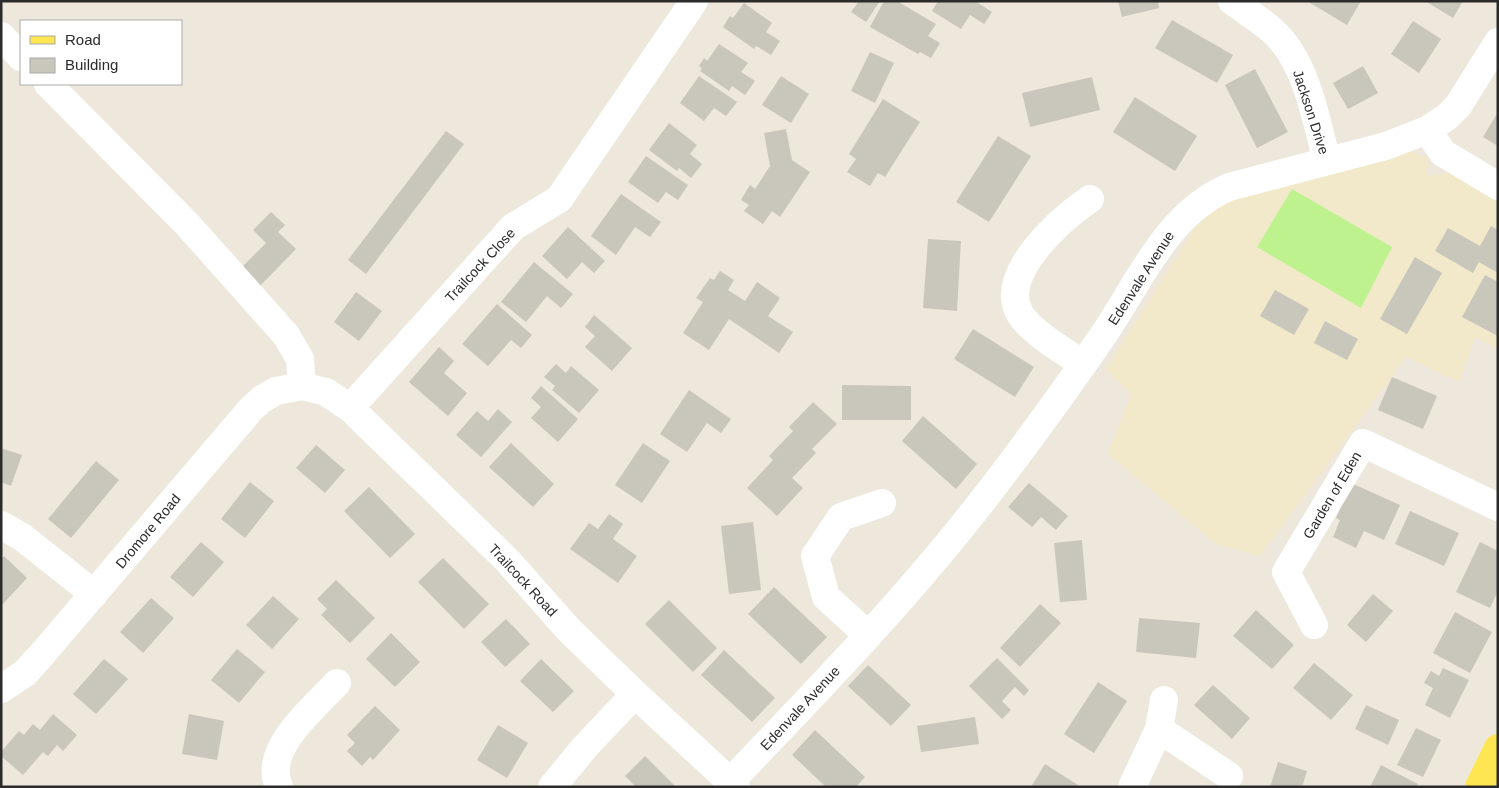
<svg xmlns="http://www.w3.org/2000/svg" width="1499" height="788" font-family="Helvetica,sans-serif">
  <rect width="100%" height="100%" fill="#eee8dc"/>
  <polygon fill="#f1e9ca" points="1411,151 1428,159 1428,176 1453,172 1498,198 1498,349 1475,337 1459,382 1406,357 1260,556 1216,544 1108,454 1131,394 1106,369 1198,223 1221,202"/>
  <polygon fill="#bef28f" points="1292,189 1392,247 1361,308 1257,247"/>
  <g fill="#c9c6bb">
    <polygon points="859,1 880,1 866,22 851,12"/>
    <polygon points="884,1 897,1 936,24 928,36 940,43 931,58 920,52 918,54 870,27"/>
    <polygon points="938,1 975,1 992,12 984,24 970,15 961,29 932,11"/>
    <polygon points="1118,1 1158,1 1159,8 1122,17"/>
    <polygon points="1307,1 1361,1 1347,25"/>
    <polygon points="1425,1 1463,1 1453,18"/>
    <polygon points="744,3 772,23 766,32 780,41 771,55 756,46 754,49 723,27 730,16 733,18"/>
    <polygon points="1172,20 1233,55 1217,83 1155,48"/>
    <polygon points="1413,21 1441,39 1419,73 1391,54"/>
    <polygon points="719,44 748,63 741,72 755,81 745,95 732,86 729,91 700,71 702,68 699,66 704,58 707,61"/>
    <polygon points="870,52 894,63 875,103 851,91"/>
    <polygon points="1363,66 1378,93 1348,109 1333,83"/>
    <polygon points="1255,69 1288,132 1257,148 1225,85"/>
    <polygon points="699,76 737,102 726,116 714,108 704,121 680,103"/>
    <polygon points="781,76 809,94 791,123 762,105"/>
    <polygon points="1092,77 1100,110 1030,127 1022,93"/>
    <polygon points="1135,97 1197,136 1175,171 1113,132"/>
    <polygon points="883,99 920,122 885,177 878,173 870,186 847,172 856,159 849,154"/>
    <polygon points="1498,112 1498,146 1483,137"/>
    <polygon points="669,123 697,145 690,154 702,164 691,178 679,168 677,171 649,150"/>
    <polygon points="786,129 792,160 810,172 780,217 772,211 763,224 744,211 749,205 741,200 750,185 755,189 770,166 764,133"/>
    <polygon points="446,131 464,144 366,274 348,260"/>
    <polygon points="998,136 1031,156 989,222 956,202"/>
    <polygon points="646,156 688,185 678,200 666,192 658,203 628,182"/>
    <polygon points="621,194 661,222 650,237 635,227 616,255 591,236"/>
    <polygon points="271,212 285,225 278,232 296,249 260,286 241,268 266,243 253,230"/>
    <polygon points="1491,226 1498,230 1498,273 1479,262 1473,273 1435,251 1448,228 1480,246"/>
    <polygon points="568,227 605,261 594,273 582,262 567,279 542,256"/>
    <polygon points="928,239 961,241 957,311 923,308"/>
    <polygon points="1415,257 1442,273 1407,334 1380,319"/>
    <polygon points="534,262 573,294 561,308 547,296 526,322 501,302"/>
    <polygon points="720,271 734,280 728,290 745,301 757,282 780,298 768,316 793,332 779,353 729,319 709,350 683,333 703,302 696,298 710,278 714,280"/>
    <polygon points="1485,275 1498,282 1498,336 1462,317"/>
    <polygon points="1275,290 1309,309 1294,335 1260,316"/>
    <polygon points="356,292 382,311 359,341 334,322"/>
    <polygon points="497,304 532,335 521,348 511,340 488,366 462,344"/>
    <polygon points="594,315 632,348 612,371 585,347 595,336 585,327"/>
    <polygon points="1325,321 1358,339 1347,360 1314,343"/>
    <polygon points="973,329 1034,367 1015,397 954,359"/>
    <polygon points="439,347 454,361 444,373 467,393 448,416 409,382"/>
    <polygon points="556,364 566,373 571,366 599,390 579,413 552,390 555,386 544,377"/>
    <polygon points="1392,377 1437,396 1423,429 1378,410"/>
    <polygon points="842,385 911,386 911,420 842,420"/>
    <polygon points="541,386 578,419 558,442 531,418 541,407 531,398"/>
    <polygon points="689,390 731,419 721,433 707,423 687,452 660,434"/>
    <polygon points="813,402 837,424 812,449 816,453 792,478 803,488 777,516 747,488 773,460 769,456 793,431 789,427"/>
    <polygon points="498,409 512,422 481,457 456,435 477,411 488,421"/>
    <polygon points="923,416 977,464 956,489 902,441"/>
    <polygon points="511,443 554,484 533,507 489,467"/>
    <polygon points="643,443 670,461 642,503 615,485"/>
    <polygon points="316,445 345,470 325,493 296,468"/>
    <polygon points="1,448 22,455 11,486 1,482"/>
    <polygon points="96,461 119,480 71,538 48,519"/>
    <polygon points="250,482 274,501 245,538 221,519"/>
    <polygon points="1029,483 1068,516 1056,530 1041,517 1032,527 1008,507"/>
    <polygon points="1351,483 1400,505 1384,540 1364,531 1356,548 1333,537 1340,520 1336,518"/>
    <polygon points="369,487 415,534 390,558 344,511"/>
    <polygon points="1410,511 1459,533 1444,566 1395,544"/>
    <polygon points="609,514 623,524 613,539 637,556 618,583 570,549 589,523 598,529"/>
    <polygon points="753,522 761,590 729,594 721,526"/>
    <polygon points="1082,540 1087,600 1060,602 1054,543"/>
    <polygon points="201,542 224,562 193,597 170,577"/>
    <polygon points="1480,542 1498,551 1498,591 1490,608 1456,592"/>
    <polygon points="4,556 27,578 1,606 1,559"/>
    <polygon points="443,558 489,604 464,629 418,582"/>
    <polygon points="336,580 375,618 350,643 321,615 327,609 317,599"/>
    <polygon points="774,587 827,637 801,664 748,614"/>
    <polygon points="1373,594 1393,611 1366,642 1347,625"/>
    <polygon points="273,596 299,619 272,649 246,625"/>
    <polygon points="151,598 174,618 143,653 120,632"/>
    <polygon points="669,600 717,648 693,672 645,624"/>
    <polygon points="1040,604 1061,623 1020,667 1000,648"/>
    <polygon points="1256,610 1294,645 1272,669 1233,636"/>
    <polygon points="1455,612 1492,632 1470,673 1433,653"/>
    <polygon points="1139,618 1200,623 1196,658 1136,652"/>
    <polygon points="506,619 530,644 505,667 481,642"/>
    <polygon points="391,633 420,662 395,687 366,659"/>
    <polygon points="237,649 265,672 239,703 211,680"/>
    <polygon points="724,650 775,698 752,722 701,675"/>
    <polygon points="997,658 1029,690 1024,696 1015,687 1002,701 1011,710 1002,719 969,686"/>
    <polygon points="104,659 128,679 96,714 73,694"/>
    <polygon points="541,659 574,691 553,712 520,681"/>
    <polygon points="1314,663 1353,695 1331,720 1293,688"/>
    <polygon points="868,665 911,705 891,726 848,686"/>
    <polygon points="1443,668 1469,680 1450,718 1425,705 1433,688 1424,683 1431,671 1439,676"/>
    <polygon points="1098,682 1127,701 1094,753 1064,734"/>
    <polygon points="1213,685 1250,718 1232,739 1194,705"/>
    <polygon points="1366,705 1399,720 1388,745 1355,729"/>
    <polygon points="375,706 400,730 373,760 370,757 362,766 347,751 355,743 347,735"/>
    <polygon points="53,714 77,735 63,751 57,745 48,756 43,752 23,775 1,756 1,752 19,731 24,735 33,724 40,730"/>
    <polygon points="189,714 224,721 217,760 182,754"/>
    <polygon points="975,717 979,744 921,752 917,726"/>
    <polygon points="498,725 528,743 507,778 477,760"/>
    <polygon points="1416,728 1441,740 1423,777 1397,765"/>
    <polygon points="815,730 865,777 856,787 826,787 792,755"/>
    <polygon points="645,756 676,787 636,787 625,776"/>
    <polygon points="1278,762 1307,771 1302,787 1270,787"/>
    <polygon points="1045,764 1078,785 1077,787 1031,787"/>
    <polygon points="1381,765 1418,784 1416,787 1370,787"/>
  </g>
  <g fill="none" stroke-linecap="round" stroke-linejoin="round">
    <g stroke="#fff" stroke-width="28">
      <path d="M1232,1C1249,14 1270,25 1283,42C1308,72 1317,124 1327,161"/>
      <polyline points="1,36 21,57"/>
      <polyline points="48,84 187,224 286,335 300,359 302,386"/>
      <polyline points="1427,130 1443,153 1498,186"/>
      <path d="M1083,364C1064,351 1032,333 1020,314C997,274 1061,219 1090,199"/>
      <polyline points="350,408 513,227 559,199 694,1"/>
      <polyline points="1,525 22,537 94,594"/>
      <polyline points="1314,625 1286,572 1363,443 1498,507"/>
      <polyline points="868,635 826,597 815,556 841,517 882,503"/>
      <polyline points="1,689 25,673 44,652 251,409 262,399 276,391 302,386 326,392 350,408 507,560 569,630 635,694 736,787"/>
      <polyline points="1159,729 1229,776"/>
      <path d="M731,781C809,699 889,617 960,529C1010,467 1057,402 1102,337C1139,283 1166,214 1229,187L1386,146L1427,130L1447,117L1458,106L1498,42"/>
      <path d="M279,787C262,749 313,709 337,683"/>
      <polyline points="552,787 585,747 635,694"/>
      <polyline points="1132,787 1159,729 1164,700"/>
    </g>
    <polyline stroke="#fee652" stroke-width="28" points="1479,787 1498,748"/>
  </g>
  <g text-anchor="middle" stroke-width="4.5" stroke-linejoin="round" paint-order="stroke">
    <g font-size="14" fill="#2b2b2b" stroke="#fff">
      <text transform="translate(1311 112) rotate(72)" y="5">Jackson Drive</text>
      <text transform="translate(480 265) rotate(-47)" y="5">Trailcock Close</text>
      <text transform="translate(1141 278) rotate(-57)" y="5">Edenvale Avenue</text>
      <text transform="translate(1332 495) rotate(-59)" y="5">Garden of Eden</text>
      <text transform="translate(148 531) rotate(-50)" y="5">Dromore Road</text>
      <text transform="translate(523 580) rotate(47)" y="5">Trailcock Road</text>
      <text transform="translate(800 708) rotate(-47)" y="5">Edenvale Avenue</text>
    </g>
  </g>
  <rect width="1499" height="788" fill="none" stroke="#2b2b2b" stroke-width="5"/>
  <rect x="20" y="20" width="162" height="65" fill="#ffffff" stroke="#aaaaaa"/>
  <rect x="30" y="36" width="25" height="8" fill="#fee652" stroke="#aaaaaa"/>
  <text x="65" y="45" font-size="15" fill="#2b2b2b">Road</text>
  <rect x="30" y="58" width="25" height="15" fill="#c9c6bb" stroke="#aaaaaa"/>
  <text x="65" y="70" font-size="15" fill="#2b2b2b">Building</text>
</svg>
